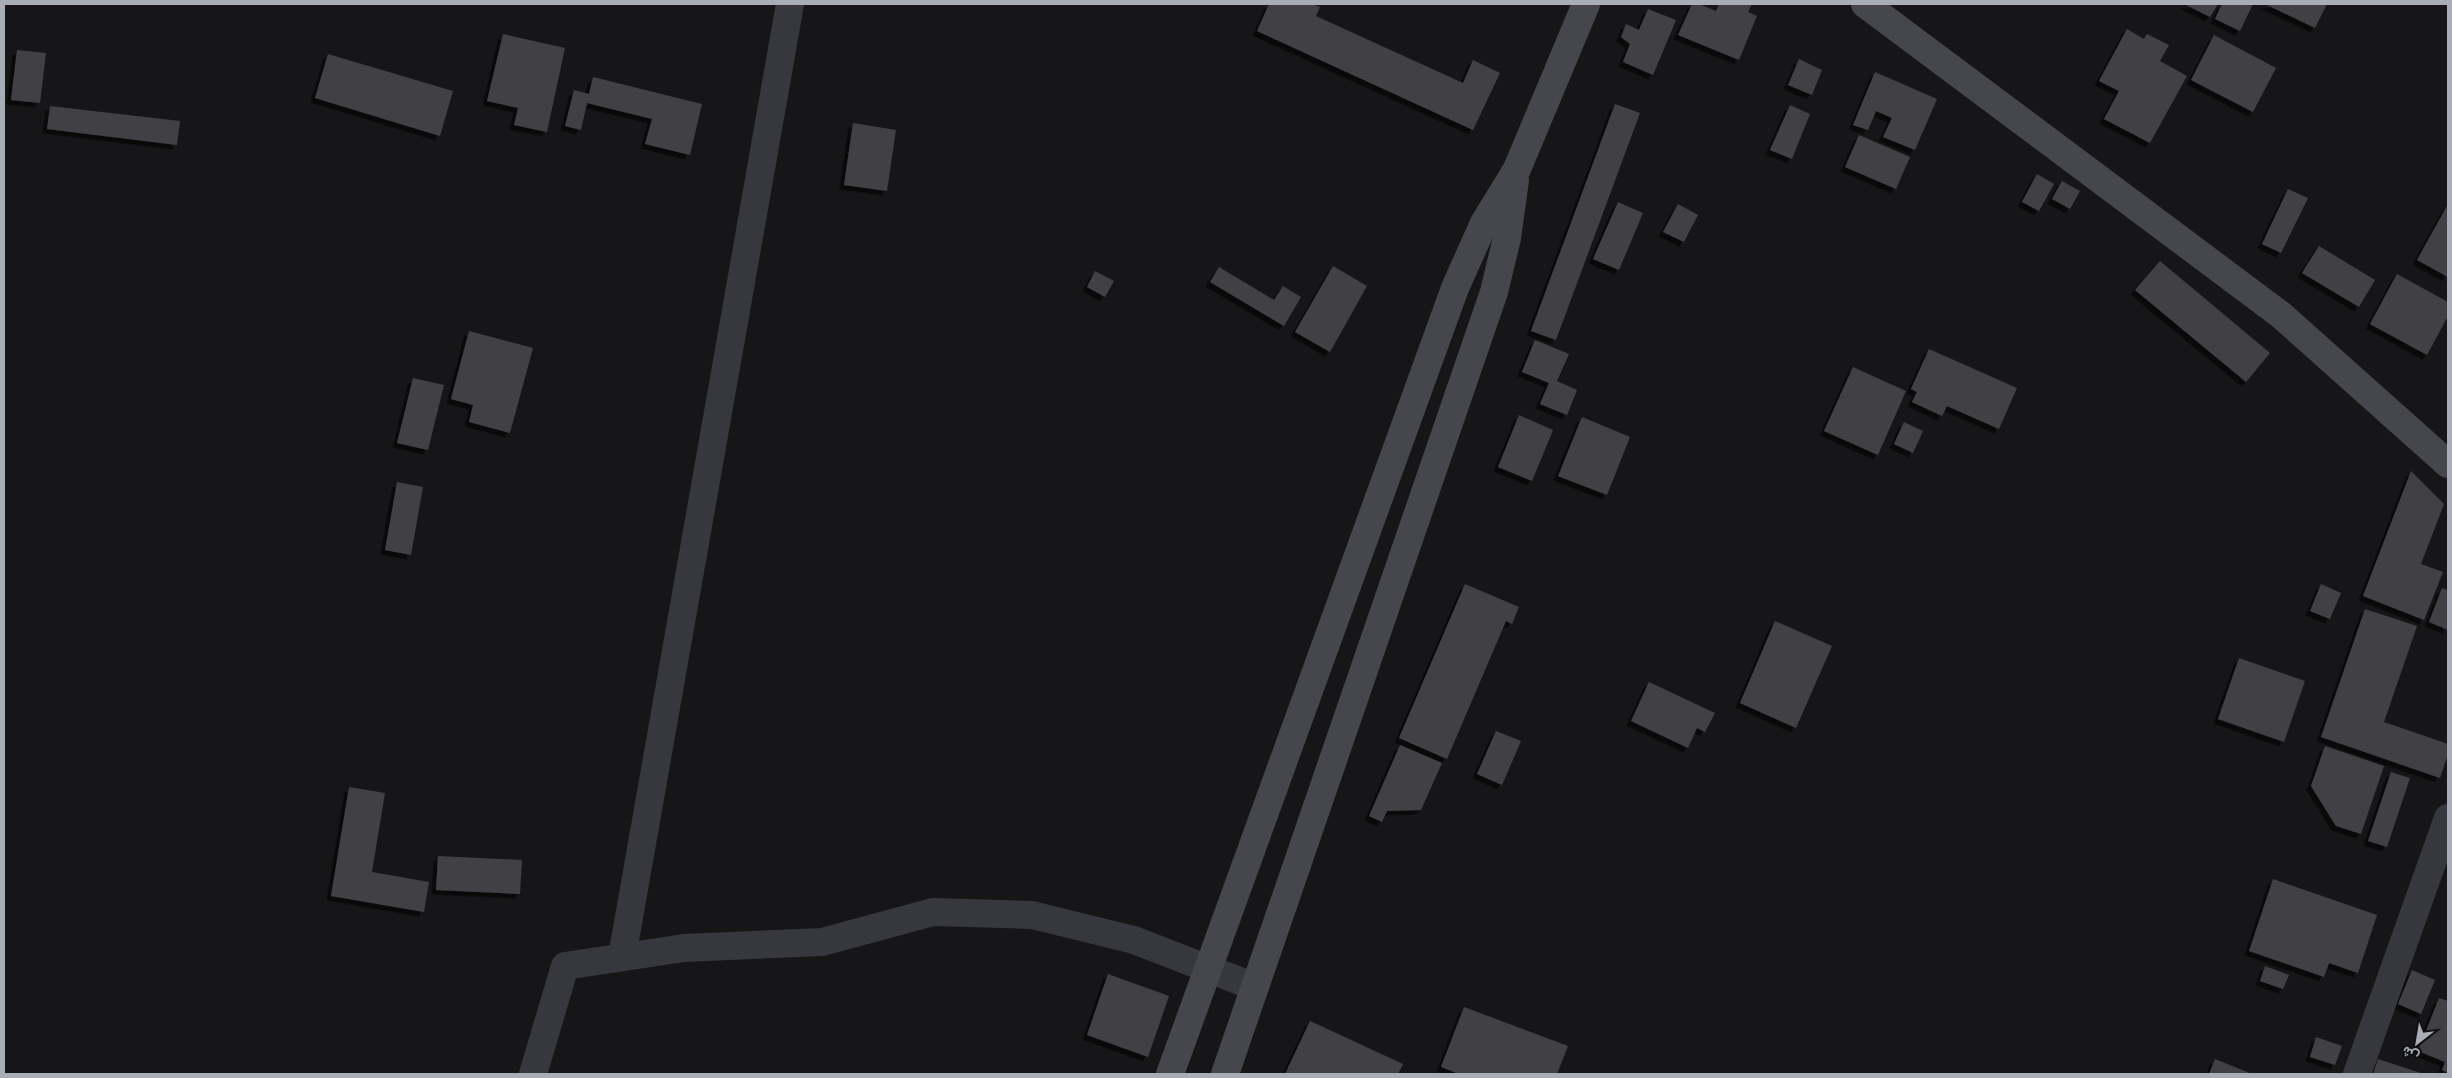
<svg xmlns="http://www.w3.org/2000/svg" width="2452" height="1078" font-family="Helvetica,Vazirmatn,sans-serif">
  <defs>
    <filter id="shadow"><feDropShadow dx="-4.5" dy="4.5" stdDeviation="0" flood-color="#0009"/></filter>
  </defs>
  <rect width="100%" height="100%" fill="#161618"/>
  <g fill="#404145" filter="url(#shadow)">
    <polygon points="1269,4 1312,4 1320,7 1316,16 1463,83 1473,60 1500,73 1473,130 1257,31"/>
    <polygon points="1692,4 1699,4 1716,11 1719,4 1752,4 1748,12 1757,16 1739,60 1678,35"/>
    <polygon points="2184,4 2218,4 2210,17"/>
    <polygon points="2222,4 2253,4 2240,31 2215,19"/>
    <polygon points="2265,4 2327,4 2315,28"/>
    <polygon points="1648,9 1676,20 1653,75 1623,62 1630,44 1621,37 1626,24 1639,30"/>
    <polygon points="2127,29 2144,39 2147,34 2169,45 2160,61 2187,76 2150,143 2104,119 2119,91 2099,81"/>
    <polygon points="503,34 565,48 547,132 514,125 518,108 487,101"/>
    <polygon points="2214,35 2276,68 2253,112 2191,80"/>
    <polygon points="17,50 46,53 40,103 11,100"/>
    <polygon points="328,54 453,91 440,136 315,98"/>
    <polygon points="1799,59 1822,70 1812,95 1788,85"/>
    <polygon points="1875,72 1937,99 1915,150 1883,137 1892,118 1876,111 1868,130 1853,125"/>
    <polygon points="593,77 702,104 690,155 645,144 652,119 587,103 581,130 565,126 574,90 589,94"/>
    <polygon points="1615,104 1640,113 1556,340 1531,331"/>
    <polygon points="1790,105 1810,114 1792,159 1770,150"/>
    <polygon points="50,106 180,121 177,145 47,129"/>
    <polygon points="853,123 896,130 887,191 844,185"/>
    <polygon points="1859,135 1910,157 1896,189 1845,167"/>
    <polygon points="2037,174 2054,184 2039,211 2022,202"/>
    <polygon points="2062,181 2080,191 2070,209 2052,199"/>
    <polygon points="2288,189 2308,198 2281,253 2262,244"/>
    <polygon points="1618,202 1643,213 1619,270 1593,259"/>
    <polygon points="1678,204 1698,215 1684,242 1663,232"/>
    <polygon points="2448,204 2448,277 2417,260"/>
    <polygon points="2319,246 2375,280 2359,307 2302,273"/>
    <polygon points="2160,261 2270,353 2246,382 2135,290"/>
    <polygon points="1333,266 1367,286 1330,352 1295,332"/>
    <polygon points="1219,267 1274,300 1283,286 1301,297 1284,326 1210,282"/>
    <polygon points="1095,271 1114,281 1105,297 1087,287"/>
    <polygon points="2397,274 2448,302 2448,316 2427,355 2370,324"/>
    <polygon points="469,331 533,348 510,433 469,422 473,405 451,399"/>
    <polygon points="1535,340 1569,354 1557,381 1577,390 1567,415 1540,404 1549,383 1522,372"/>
    <polygon points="1929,349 2017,388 1999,429 1947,406 1942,416 1912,402 1917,392 1911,389"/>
    <polygon points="1853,367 1906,391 1878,455 1824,431"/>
    <polygon points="413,378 444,385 428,450 397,443"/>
    <polygon points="1519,415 1553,430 1532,481 1498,467"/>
    <polygon points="1582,417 1630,437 1607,495 1558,476"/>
    <polygon points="1904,422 1923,431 1913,453 1894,444"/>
    <polygon points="2411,471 2444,504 2421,564 2443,572 2424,620 2363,596"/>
    <polygon points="397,482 423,487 411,555 385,550"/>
    <polygon points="1465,584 1519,607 1512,624 1506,621 1447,759 1399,738"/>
    <polygon points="2321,584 2341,593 2330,619 2310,611"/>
    <polygon points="2442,588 2448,590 2448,630 2429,622"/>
    <polygon points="2365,609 2417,626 2384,722 2448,744 2448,754 2440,778 2321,737"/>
    <polygon points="1775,621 1832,646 1796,728 1740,703"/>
    <polygon points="2239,658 2305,681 2284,742 2218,719"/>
    <polygon points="1649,682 1715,713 1705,732 1697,728 1688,748 1631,721"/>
    <polygon points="1496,731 1521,741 1502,785 1477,774"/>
    <polygon points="1400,745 1442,763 1421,810 1387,811 1382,822 1369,816"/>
    <polygon points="2325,746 2384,766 2361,834 2336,826 2311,786"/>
    <polygon points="2391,772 2410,778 2387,847 2368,841"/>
    <polygon points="349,787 385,793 372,872 429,882 424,912 331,896"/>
    <polygon points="438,856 522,860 520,894 436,890"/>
    <polygon points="2273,879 2377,915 2358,973 2329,963 2324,977 2249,951"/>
    <polygon points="2265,966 2289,975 2283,989 2260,981"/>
    <polygon points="2412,970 2435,980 2421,1014 2398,1004"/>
    <polygon points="1108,974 1169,996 1148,1057 1087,1035"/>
    <polygon points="2439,998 2448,1001 2448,1073 2442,1070 2445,1062 2418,1051"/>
    <polygon points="1464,1007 1568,1046 1557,1074 1459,1074 1441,1067"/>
    <polygon points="1310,1021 1403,1064 1398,1074 1285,1074"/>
    <polygon points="2316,1037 2342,1046 2335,1065 2310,1057"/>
    <polygon points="2215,1059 2252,1074 2209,1074"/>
    <polygon points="2378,1059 2424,1074 2373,1074"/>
  </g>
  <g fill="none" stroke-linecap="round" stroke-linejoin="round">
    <g stroke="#37383d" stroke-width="28">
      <polyline points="622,957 790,4"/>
      <polyline points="533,1074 565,966 684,948 822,942 933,912 1032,915 1134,940 1255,987"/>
      <polyline points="2357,1074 2448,818"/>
    </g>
    <g stroke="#45474d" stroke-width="28">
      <polyline points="1865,4 2281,315 2448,464"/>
      <polyline points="1170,1074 1455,288 1484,223 1517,169 1586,4"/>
      <polyline points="1225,1074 1494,292 1507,238 1515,180"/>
    </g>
  </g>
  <rect width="2452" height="1078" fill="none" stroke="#a8adb8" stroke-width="10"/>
  <g transform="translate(2417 1043) rotate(211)" stroke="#111113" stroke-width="4" paint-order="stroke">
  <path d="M0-4L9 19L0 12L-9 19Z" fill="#a8adb8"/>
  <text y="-8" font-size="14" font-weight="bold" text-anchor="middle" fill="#a8adb8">ش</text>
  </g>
</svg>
